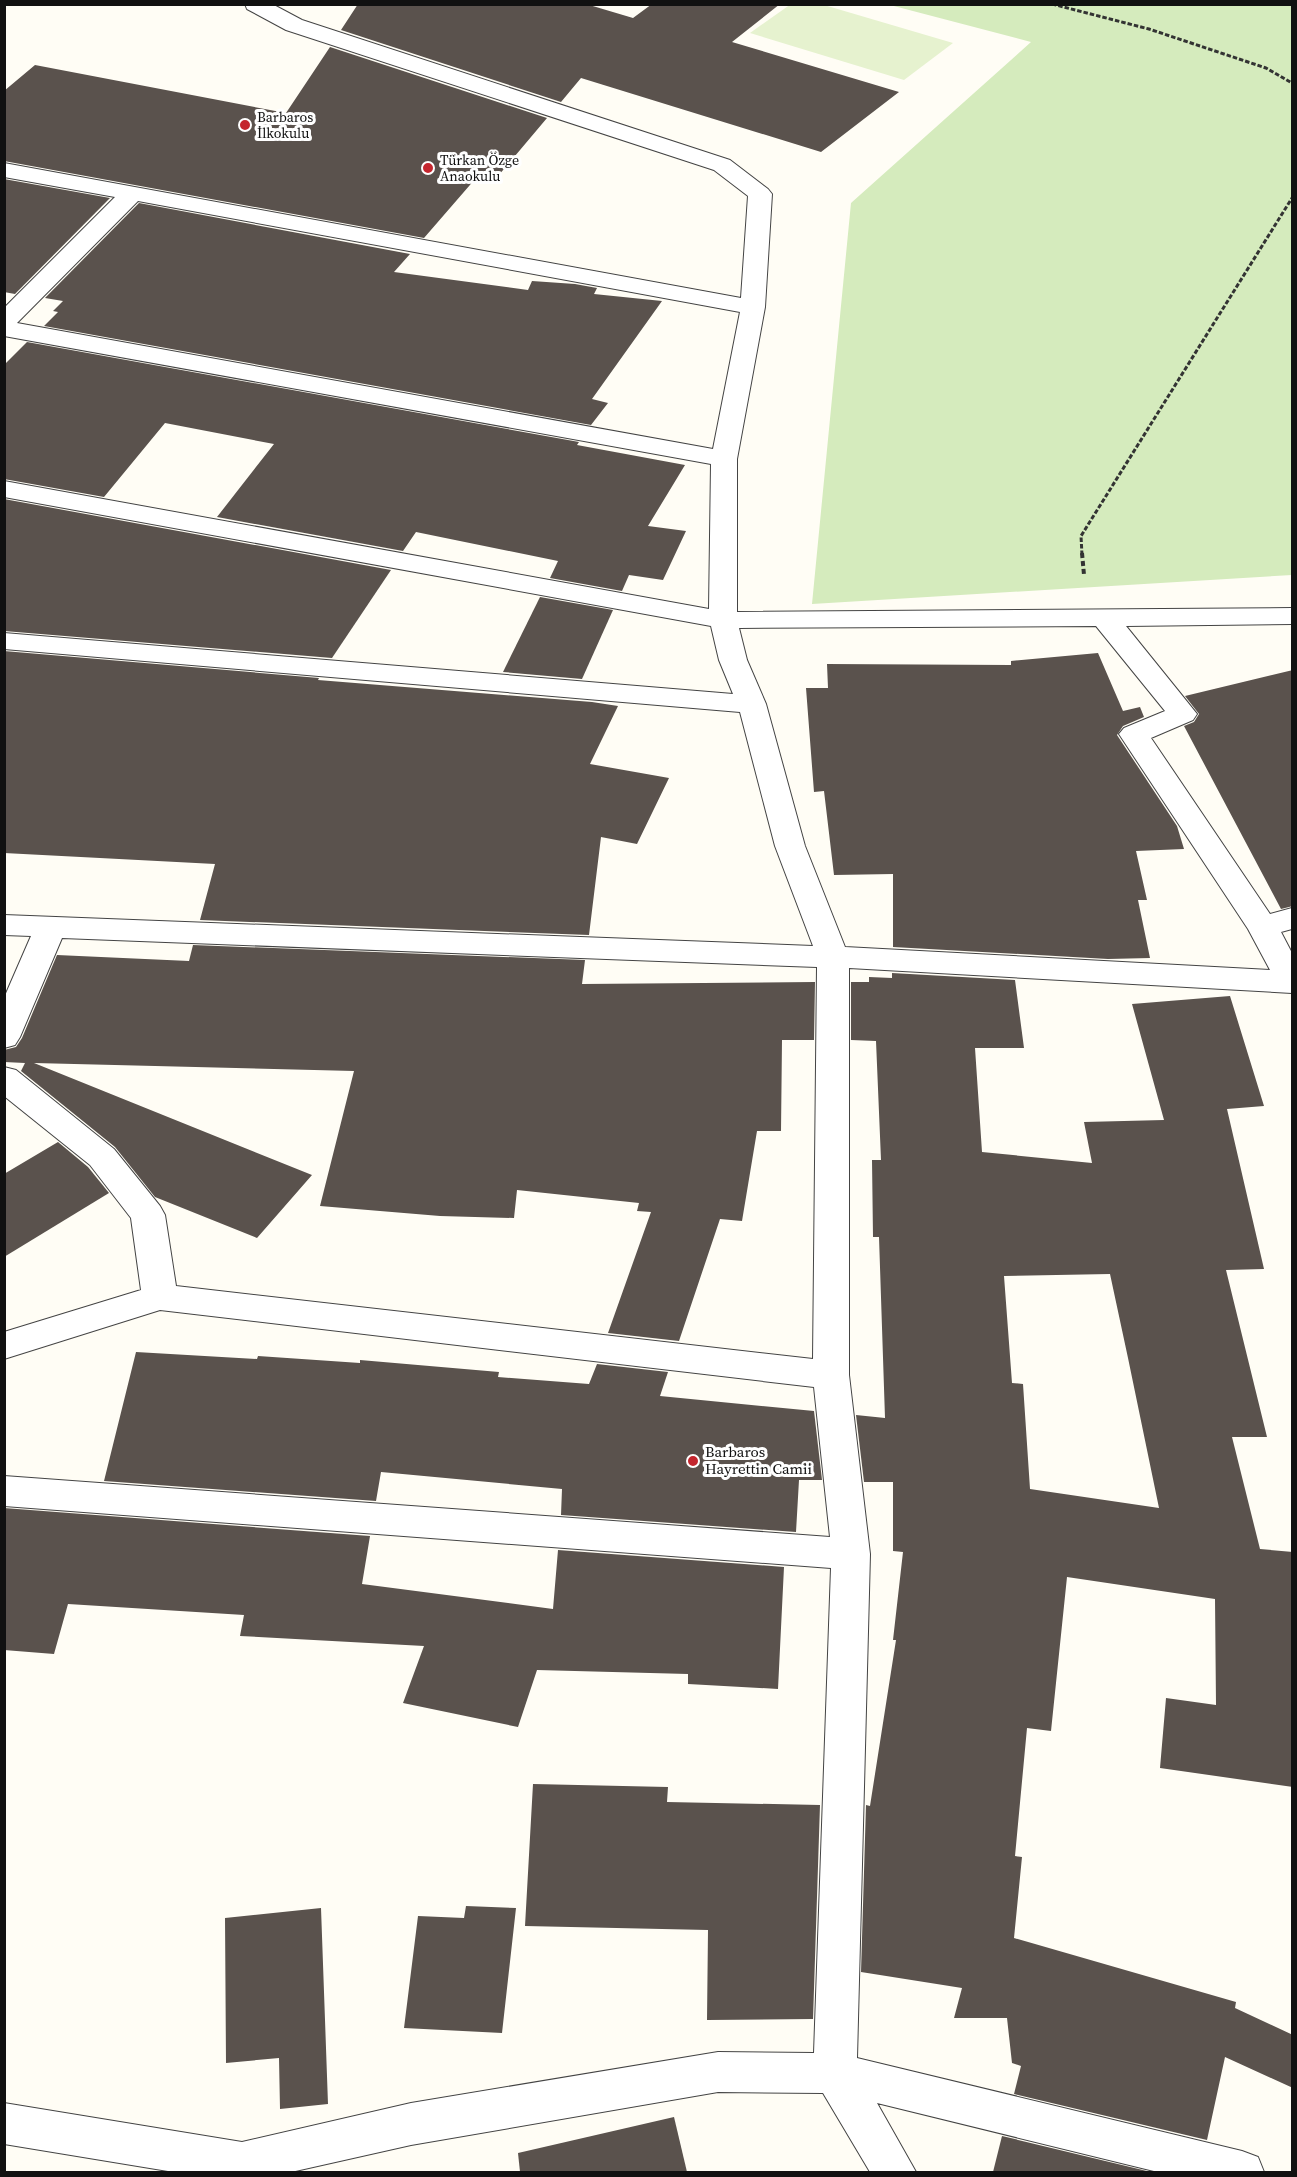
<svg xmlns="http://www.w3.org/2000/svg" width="1297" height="2177" font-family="'Source Serif 4',serif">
  <rect width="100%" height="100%" fill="#fffdf5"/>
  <polygon fill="#d5ebbd" points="890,5 1292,5 1292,575 812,604 851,203 1031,42"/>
  <polygon fill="#e6f2cf" points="791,4 824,5 953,43 904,80 750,33"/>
  <g fill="#5a524d" fill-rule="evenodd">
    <polygon points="358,4 586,4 633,18 652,4 780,4 732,42 899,92 821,152 581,78 561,102 341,30"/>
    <polygon points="330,47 547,118 493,182 476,178 424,238 4,161 4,91 35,65 286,113"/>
    <polygon points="4,179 110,198 15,294 4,292"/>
    <polygon points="139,203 410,254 394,272 528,290 532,281 575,284 597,288 594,294 662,301 592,399 608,403 591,425 44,326 58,312 53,311 63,301 45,298"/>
    <polygon points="27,342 579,442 577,445 685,465 648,526 686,531 663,580 629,575 622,591 550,578 558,561 416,532 403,551 217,517 274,444 165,423 104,497 4,479 4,365"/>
    <polygon points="4,499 391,570 332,658 4,631"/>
    <polygon points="540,597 613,610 582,679 503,672"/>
    <polygon points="4,651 319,678 318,680 592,702 618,706 590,764 669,778 637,844 601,837 589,935 200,920 215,864 4,853"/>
    <polygon points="1098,653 1123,711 1140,707 1144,717 1123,726 1117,735 1177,826 1184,849 1136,851 1147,900 1138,900 1150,958 1108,959 893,947 893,874 834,875 824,791 814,792 806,688 828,688 827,664 1011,665 1011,661"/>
    <polygon points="1293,670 1293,906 1281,909 1184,726 1194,722 1199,714 1185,696"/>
    <polygon points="193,945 585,960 582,984 815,982 814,1040 782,1040 781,1131 757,1131 742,1221 720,1219 679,1341 608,1333 651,1212 637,1211 639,1203 517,1190 514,1218 440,1216 320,1206 354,1071 34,1063 312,1175 257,1238 155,1197 115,1147 21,1071 25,1063 4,1062 4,1050 16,1047 22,1038 57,955 189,961"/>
    <path d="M892,973L1015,980L1024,1048H975L982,1152L1092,1163L1084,1122L1164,1120L1132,1004L1230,996L1264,1106L1227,1109L1264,1269L1226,1270L1267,1437H1232L1260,1549L1293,1552V1787L1160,1768L1166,1698L1216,1705L1215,1599L1067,1577L1051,1731L1027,1728L1015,1856L1022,1857L1014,1938L1236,2002L1235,2008L1293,2035V2088L1225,2057L1207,2140L1014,2094L1021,2066L1012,2063L1007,2018H954L962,1988L861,1972L866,1805L870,1806L896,1640H893L903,1552L893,1551V1482H864L856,1415L885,1418L879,1237H873L872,1160H881L876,1041L851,1040V982H869V977L892,978ZM1110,1274L1128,1358L1159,1508L1030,1489L1023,1384L1012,1383L1004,1276Z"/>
    <polygon points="58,1142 88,1167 109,1193 4,1257 4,1174"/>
    <polygon points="136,1352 257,1359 258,1356 360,1363 360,1360 499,1372 498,1377 589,1384 597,1364 668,1372 660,1396 814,1411 822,1480 799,1480 796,1532 561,1515 562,1489 381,1472 376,1501 104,1481"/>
    <polygon points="4,1508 370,1536 362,1584 553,1609 558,1550 784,1567 778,1689 688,1684 688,1674 537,1670 518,1727 403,1703 424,1646 240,1636 244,1615 68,1604 54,1654 4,1650"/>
    <polygon points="533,1784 668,1787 667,1802 820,1805 813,2019 707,2020 708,1930 525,1926"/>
    <polygon points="466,1906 516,1908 502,2033 404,2028 418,1916 464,1918"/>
    <polygon points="321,1908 328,2104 280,2109 279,2058 226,2063 225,1918"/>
    <polygon points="674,2117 687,2172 520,2172 518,2153"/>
    <polygon points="1002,2136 1151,2172 993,2172"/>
  </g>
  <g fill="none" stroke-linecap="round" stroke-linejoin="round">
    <defs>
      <path id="minor" d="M245,4H272L302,20L730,160L768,189L772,194L765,307L737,459V612L1292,608V624L1126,626L1197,714L1193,720L1151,738L1270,914L1292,908V929L1281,932L1292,953V993L849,968V1375L870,1554L857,2058L1242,2151L1258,2157L1264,2172H1158L877,2103L916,2172H870L823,2093L718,2092L411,2145L291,2172H174L4,2144V2103L242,2142L411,2103L718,2052L814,2053L831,1568L4,1506V1476L830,1537L814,1387L160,1310L4,1359V1332L141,1290L131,1218L90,1165L4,1096V1067L16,1070L114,1149L160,1206L165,1215L176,1286L813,1359L817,967L62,938L20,1037L15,1045L4,1048V998L31,936L4,935V915L813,946L775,846L740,712L4,649V633L733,694L719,660L711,626L4,497V481L709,609L711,464L4,336V308L115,197L4,177V163L741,298L748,196L714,170L286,30L247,9ZM138,201L740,312L713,449L17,323ZM1096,626L1165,711L1124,728L1119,734L1248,929L1270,970L845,947L805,846L766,704L747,660L739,628Z"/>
    </defs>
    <use href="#minor" stroke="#444" stroke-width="2"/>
    <g stroke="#333" stroke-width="3" stroke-dasharray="4.5 2" stroke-linecap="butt">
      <polyline points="1052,4 1149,29 1266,68 1292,83"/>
      <polyline points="1082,555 1081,536 1292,198"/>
    </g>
    <polyline stroke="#333" stroke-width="4" stroke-dasharray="5 3" stroke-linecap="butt" points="1082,553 1084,575"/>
    <use href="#minor" fill="#fff" fill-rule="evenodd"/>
  </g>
  <g fill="#c4262e" stroke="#fff" stroke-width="2">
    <circle cx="245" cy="125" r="6"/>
    <circle cx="428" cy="168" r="6"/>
    <circle cx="693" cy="1461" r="6"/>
  </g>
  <g text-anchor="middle" stroke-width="6" stroke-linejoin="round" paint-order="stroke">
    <g font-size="14" fill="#111" stroke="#fff" text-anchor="start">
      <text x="257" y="122">Barbaros<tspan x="257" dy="16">İlkokulu</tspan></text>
      <text x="440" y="165">Türkan Özge<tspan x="440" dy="16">Anaokulu</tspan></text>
    </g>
    <g font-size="15" fill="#111" stroke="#fff" text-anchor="start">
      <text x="705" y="1457">Barbaros<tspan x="705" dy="17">Hayrettin Camii</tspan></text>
    </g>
  </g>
  <rect width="1297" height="2177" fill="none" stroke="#111111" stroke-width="12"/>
</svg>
